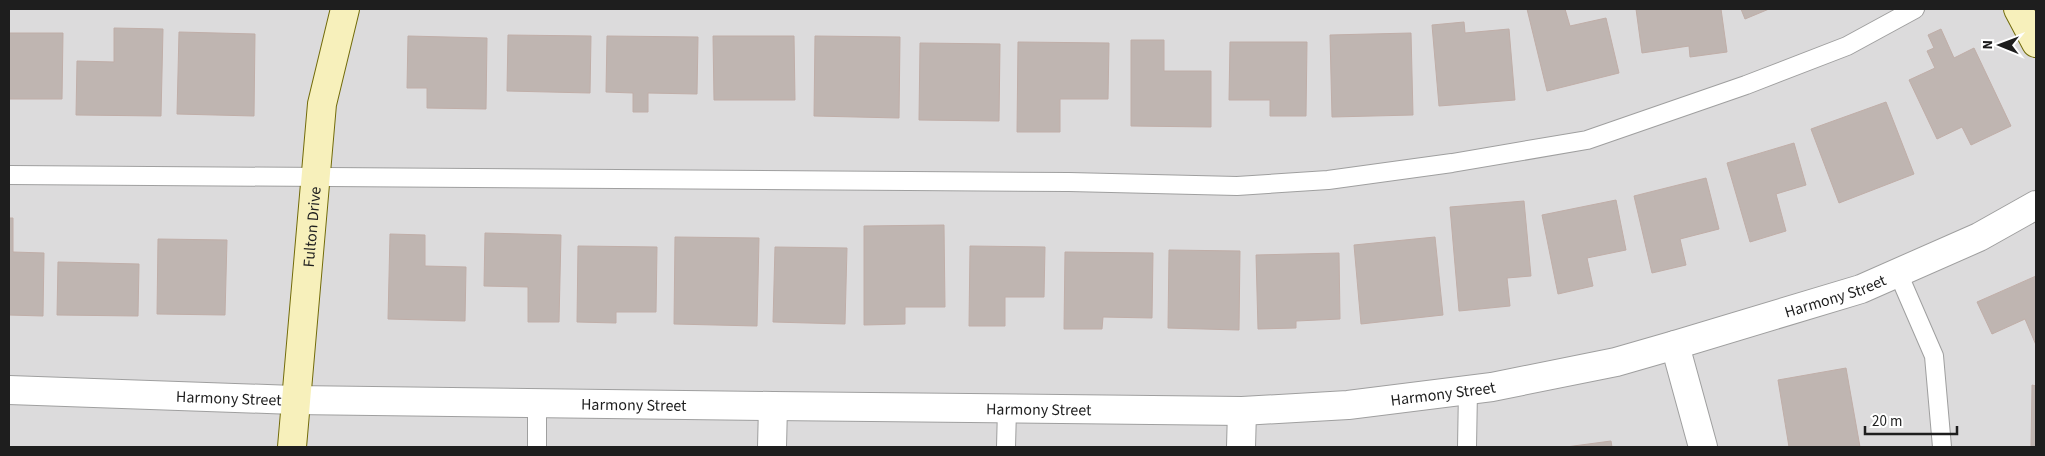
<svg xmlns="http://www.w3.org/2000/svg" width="2045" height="456" font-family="'Source Sans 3',sans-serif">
  <rect width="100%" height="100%" fill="#efeae5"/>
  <rect fill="#dcdbdc" x="9" y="9" width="2027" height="438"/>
  <g fill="#bfb5b1" stroke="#c0aea8">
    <polygon points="1527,9 1565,9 1570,26 1606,18 1619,73 1547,91"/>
    <polygon points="1636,9 1721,9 1727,52 1690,57 1689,46 1642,53"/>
    <polygon points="1741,9 1769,9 1745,19"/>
    <polygon points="1464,22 1465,33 1509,29 1515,100 1439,106 1432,25"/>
    <polygon points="114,28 163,29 161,116 76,115 77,61 114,62"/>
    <polygon points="1941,29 1954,58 1974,48 2011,126 1971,145 1962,127 1937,139 1909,80 1935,68 1927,51 1934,48 1928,35"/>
    <polygon points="179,32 255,34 254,116 177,114"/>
    <polygon points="9,33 63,33 62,99 9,99"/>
    <polygon points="1411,33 1413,115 1332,117 1330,35"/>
    <polygon points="508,35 591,36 590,93 507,91"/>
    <polygon points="408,36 487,38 486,109 427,108 427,88 407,88"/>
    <polygon points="607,36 698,37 697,94 648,93 648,112 633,112 633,93 606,92"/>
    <polygon points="713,36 794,36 795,100 714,100"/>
    <polygon points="815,36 900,37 899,118 814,116"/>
    <polygon points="1131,40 1164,40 1164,71 1211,71 1211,127 1131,126"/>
    <polygon points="1018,42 1109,43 1108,99 1060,99 1060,132 1017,132"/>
    <polygon points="1230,42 1307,42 1306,116 1270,116 1270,100 1229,100"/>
    <polygon points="920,43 1000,44 999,121 919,120"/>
    <polygon points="1886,102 1914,174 1839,203 1811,129"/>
    <polygon points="1794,143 1806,185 1776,194 1786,231 1750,242 1727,163"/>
    <polygon points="1706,178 1719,229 1680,239 1686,265 1652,273 1634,196"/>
    <polygon points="1616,200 1626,250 1587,258 1593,286 1558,294 1542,215"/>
    <polygon points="1524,201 1531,276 1507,278 1510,306 1459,311 1450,207"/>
    <polygon points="9,218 13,218 13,252 44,253 43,316 9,315"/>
    <polygon points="944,225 945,307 905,307 905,324 864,325 864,226"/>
    <polygon points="485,233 561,235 559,322 528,322 528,287 484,286"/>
    <polygon points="390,234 425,235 425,266 466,267 465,321 388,319"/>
    <polygon points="675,237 759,238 757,326 674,324"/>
    <polygon points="1435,237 1443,315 1361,324 1354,245"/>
    <polygon points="158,239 227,240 225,315 157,314"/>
    <polygon points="578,246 657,247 656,312 616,312 616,323 577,322"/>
    <polygon points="970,246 1045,247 1044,297 1005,297 1005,326 969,326"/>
    <polygon points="775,247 847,248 845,324 773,322"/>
    <polygon points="1169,250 1240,251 1239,330 1168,328"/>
    <polygon points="1065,252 1153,253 1152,318 1103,317 1102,329 1064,329"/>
    <polygon points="1339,253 1340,319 1296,321 1296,328 1258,329 1256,255"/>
    <polygon points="58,262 139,264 138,316 57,315"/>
    <polygon points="2036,276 2036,345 2025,319 1992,334 1977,302"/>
    <polygon points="1846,368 1860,447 1789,447 1778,380"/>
    <polygon points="2032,385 2036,386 2036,447 2031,447"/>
    <polygon points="1611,441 1612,447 1566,447"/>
  </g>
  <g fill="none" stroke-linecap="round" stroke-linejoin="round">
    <defs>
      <g id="lane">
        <polyline points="9,175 1069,182 1237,186 1328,180 1452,163 1587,140 1746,85 1847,46 1915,9"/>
        <polyline points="1898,273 1934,356 1942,447"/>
        <polyline points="537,447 537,403"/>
        <polyline points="1006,447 1007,409"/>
        <polyline points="1467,447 1468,390"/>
      </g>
      <g id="street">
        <polyline points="1675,345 1703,447"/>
        <path id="s1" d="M9,390L294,400L773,406L1242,411L1348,405L1492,387L1616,362L1675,345L1861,289L1979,237L2036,205"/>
        <polyline points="772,447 773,406"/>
        <polyline points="1241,447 1242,411"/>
      </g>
      <g id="secondary">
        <polyline points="2018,9 2036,43"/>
        <path id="s2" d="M292,447L322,104L345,9"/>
      </g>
    </defs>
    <use href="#lane" stroke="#9f9f9f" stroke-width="20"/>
    <use href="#street" stroke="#9f9f9f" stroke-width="30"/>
    <use href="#secondary" stroke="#726b09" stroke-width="30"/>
    <use href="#lane" stroke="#fff" stroke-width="18"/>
    <use href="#street" stroke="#fff" stroke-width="28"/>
    <use href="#secondary" stroke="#f7f0bb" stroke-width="28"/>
  </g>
  <g text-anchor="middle" stroke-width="4" stroke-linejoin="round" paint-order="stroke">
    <g font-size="16" fill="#1e1e1e" stroke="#fff">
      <text dy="6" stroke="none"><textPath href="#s2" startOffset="221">Fulton Drive</textPath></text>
      <text dy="6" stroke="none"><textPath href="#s1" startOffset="1840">Harmony Street</textPath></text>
      <text dy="6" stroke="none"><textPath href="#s1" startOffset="1435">Harmony Street</textPath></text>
      <text dy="6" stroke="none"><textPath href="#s1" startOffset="220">Harmony Street</textPath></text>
      <text dy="6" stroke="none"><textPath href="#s1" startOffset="625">Harmony Street</textPath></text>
      <text dy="6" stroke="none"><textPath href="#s1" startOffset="1030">Harmony Street</textPath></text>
    </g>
  </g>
  <rect width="2045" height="456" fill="none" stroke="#1e1e1e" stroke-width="20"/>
  <g transform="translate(2000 45) rotate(271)" stroke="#ffffff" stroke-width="4" paint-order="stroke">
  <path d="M0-4L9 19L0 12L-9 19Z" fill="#1e1e1e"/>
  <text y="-8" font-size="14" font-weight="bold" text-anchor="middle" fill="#1e1e1e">N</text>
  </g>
  <path d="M1865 426v8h92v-8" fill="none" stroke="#1e1e1e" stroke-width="2.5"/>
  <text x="1872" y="426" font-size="15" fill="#1e1e1e" stroke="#ffffff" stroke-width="4" paint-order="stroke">20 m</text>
</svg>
